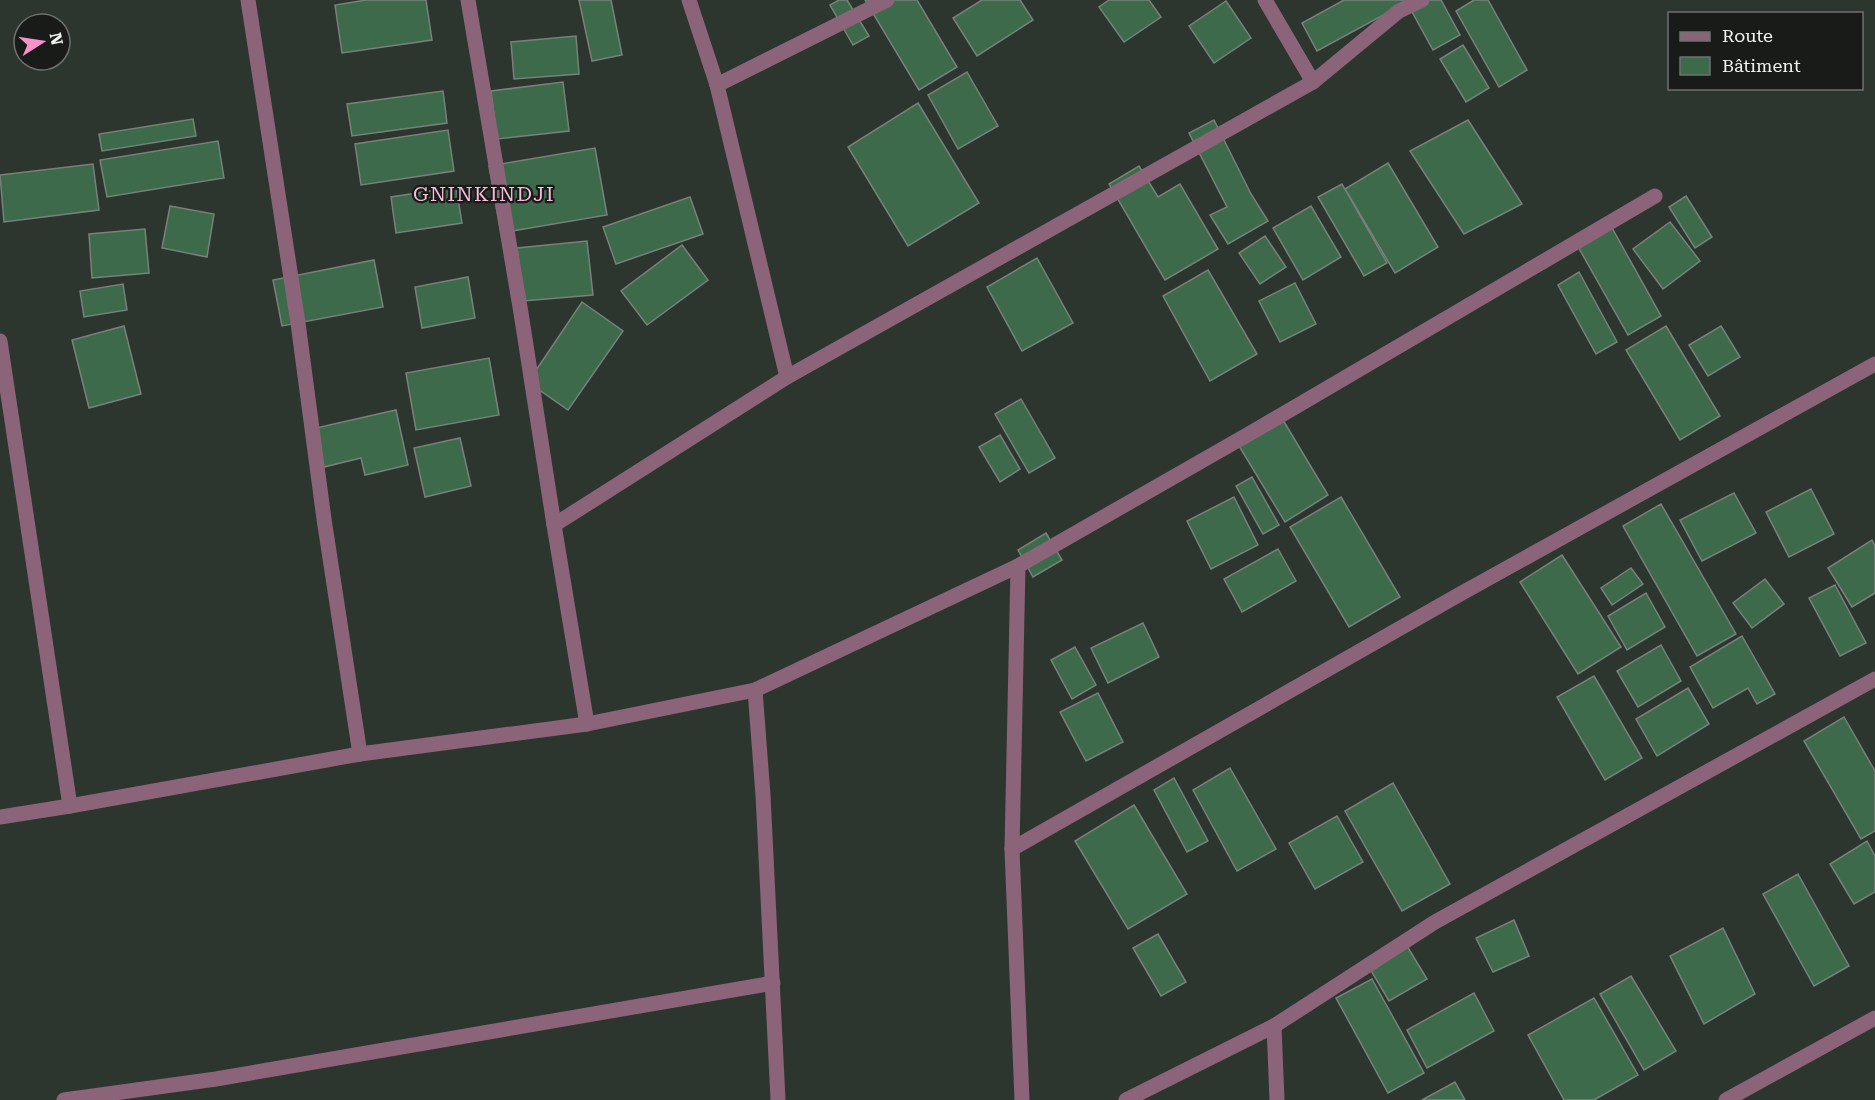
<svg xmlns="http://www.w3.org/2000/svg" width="1875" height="1100" font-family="'Roboto Serif',serif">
  <rect width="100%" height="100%" fill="#2d352f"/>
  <g fill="#3e6a4c" stroke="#78817a" stroke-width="1.5">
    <polygon points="366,0 426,0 432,40 342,53 335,5"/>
    <polygon points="579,0 611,0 622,55 592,61"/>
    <polygon points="839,0 847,0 869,36 853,45 830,5"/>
    <polygon points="865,0 917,0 957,67 919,90"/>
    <polygon points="982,0 1020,0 1033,20 977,56 953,18"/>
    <polygon points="1109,0 1149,0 1161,17 1124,42 1099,7"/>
    <polygon points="1344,0 1411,0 1317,51 1302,23"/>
    <polygon points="1429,0 1441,0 1460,35 1433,50 1411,10"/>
    <polygon points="1474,0 1488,0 1527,70 1499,87 1456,11"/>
    <polygon points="1226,1 1251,38 1214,63 1189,26"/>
    <polygon points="576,36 579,74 514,79 511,42"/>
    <polygon points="1463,45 1489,88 1466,102 1440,59"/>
    <polygon points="967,72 998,126 958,149 928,95"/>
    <polygon points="563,82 569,131 497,139 491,91"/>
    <polygon points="443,91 447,123 352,136 347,104"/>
    <polygon points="918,103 979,203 908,246 848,147"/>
    <polygon points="193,119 196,136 102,151 99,134"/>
    <polygon points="1214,120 1251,194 1268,221 1228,244 1210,215 1227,207 1189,133"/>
    <polygon points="1468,120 1522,204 1464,234 1410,151"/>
    <polygon points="448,130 454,171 361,185 355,144"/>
    <polygon points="218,141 224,178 107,197 100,160"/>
    <polygon points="595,148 607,215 501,233 489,166"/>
    <polygon points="1388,163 1438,247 1395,273 1345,189"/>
    <polygon points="93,164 99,210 4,222 0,175"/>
    <polygon points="1139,166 1158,197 1180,184 1218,249 1165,280 1109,184"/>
    <polygon points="1342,184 1387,263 1364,276 1318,197"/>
    <polygon points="456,187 462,223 396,233 391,197"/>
    <polygon points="1686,196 1712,237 1695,248 1669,207"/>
    <polygon points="690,197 703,234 616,264 603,227"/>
    <polygon points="170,206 214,214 207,257 162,248"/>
    <polygon points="1311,206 1341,257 1303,280 1273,228"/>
    <polygon points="1670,222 1700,261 1663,289 1633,249"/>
    <polygon points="1611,226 1661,316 1628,335 1577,245"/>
    <polygon points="145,229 149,273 92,278 89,234"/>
    <polygon points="1265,236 1286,267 1260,284 1239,253"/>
    <polygon points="587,241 593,295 523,301 517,248"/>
    <polygon points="682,245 708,280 647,325 621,291"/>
    <polygon points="1037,258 1073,323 1022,351 987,287"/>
    <polygon points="374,260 383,307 282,326 273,280"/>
    <polygon points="1208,270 1257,354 1210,381 1163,296"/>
    <polygon points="1579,272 1617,342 1596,354 1558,285"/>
    <polygon points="468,277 475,318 422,328 415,287"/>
    <polygon points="1295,283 1316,324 1280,342 1259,301"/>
    <polygon points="123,284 127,310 84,317 80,291"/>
    <polygon points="582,302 623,331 568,410 528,382"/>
    <polygon points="124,326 141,394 89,408 72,340"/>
    <polygon points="1666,326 1720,416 1680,440 1626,350"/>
    <polygon points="1721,326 1740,357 1708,376 1689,345"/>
    <polygon points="489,358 499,415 416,430 406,373"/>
    <polygon points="1021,399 1055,458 1029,473 995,414"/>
    <polygon points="396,410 408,465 365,475 361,458 324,467 316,428"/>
    <polygon points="1277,410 1328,495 1285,522 1233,436"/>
    <polygon points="1000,435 1020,469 1000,482 979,447"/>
    <polygon points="460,438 471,486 425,497 414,448"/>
    <polygon points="1252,477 1279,525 1263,534 1236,486"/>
    <polygon points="1811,489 1834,534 1789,557 1766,512"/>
    <polygon points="1734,493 1756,533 1702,561 1680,520"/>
    <polygon points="1234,497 1258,545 1211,569 1187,521"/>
    <polygon points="1341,497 1400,597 1349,627 1290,527"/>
    <polygon points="1661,504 1736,634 1697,656 1623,526"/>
    <polygon points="1046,533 1062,560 1033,577 1018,550"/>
    <polygon points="1872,540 1875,546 1875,593 1852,607 1828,568"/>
    <polygon points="1278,549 1296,581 1242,612 1224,579"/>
    <polygon points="1562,555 1621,647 1578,674 1520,582"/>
    <polygon points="1631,568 1643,584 1612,605 1601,588"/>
    <polygon points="1765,579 1784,604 1752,628 1733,603"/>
    <polygon points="1835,585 1866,643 1840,656 1809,598"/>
    <polygon points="1646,593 1665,627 1627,650 1608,616"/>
    <polygon points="1143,623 1159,657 1108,683 1091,648"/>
    <polygon points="1742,636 1775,694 1757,704 1748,688 1713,708 1690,667"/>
    <polygon points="1661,645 1681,681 1638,707 1617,671"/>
    <polygon points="1075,647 1096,685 1072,699 1051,660"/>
    <polygon points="1594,676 1642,758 1605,780 1557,697"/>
    <polygon points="1688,688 1709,724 1657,756 1636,719"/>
    <polygon points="1098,693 1123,742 1086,761 1060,712"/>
    <polygon points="1844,717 1875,771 1875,831 1861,839 1804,741"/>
    <polygon points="1230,768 1276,849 1237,871 1193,790"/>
    <polygon points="1174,778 1208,841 1187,852 1154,790"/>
    <polygon points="1393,783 1450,884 1402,911 1345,811"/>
    <polygon points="1134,805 1187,894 1128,929 1075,841"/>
    <polygon points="1337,816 1363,862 1315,889 1289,843"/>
    <polygon points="1867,841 1875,856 1875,892 1854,904 1830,864"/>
    <polygon points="1798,874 1849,966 1814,986 1763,894"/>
    <polygon points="1514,920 1529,956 1493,972 1476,938"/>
    <polygon points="1723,928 1755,994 1704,1024 1670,956"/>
    <polygon points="1158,934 1186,982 1161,996 1133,948"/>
    <polygon points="1407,946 1427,979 1389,1001 1370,969"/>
    <polygon points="1631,976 1676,1051 1644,1070 1600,994"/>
    <polygon points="1372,979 1424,1073 1388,1093 1336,998"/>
    <polygon points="1474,993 1494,1031 1427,1068 1407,1030"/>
    <polygon points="1594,998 1638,1075 1594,1100 1564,1100 1528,1035"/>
    <polygon points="1455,1082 1465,1100 1422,1100"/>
  </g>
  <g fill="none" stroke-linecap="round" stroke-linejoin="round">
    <g stroke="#8b6479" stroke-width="15">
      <polyline points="248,0 298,323 324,519 360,754"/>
      <polyline points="468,0 521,313 554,525 587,724"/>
      <polyline points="689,0 717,85 787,377"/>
      <polyline points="1265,0 1313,82"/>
      <polyline points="717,85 887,0"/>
      <polyline points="0,341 70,806"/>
      <polyline points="554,525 787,377 1313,82 1399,11 1422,0"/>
      <polyline points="1018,566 1012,849 1022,1100"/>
      <polyline points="755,690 763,795 778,1100"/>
      <polyline points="0,817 70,806 360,754 587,724 755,690 1018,566 1261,427 1655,196"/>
      <polyline points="1012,849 1462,593 1875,364"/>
      <polyline points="1274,1026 1277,1100"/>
      <polyline points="64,1100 216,1079 773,983"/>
      <polyline points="1126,1100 1274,1026 1435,922 1875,679"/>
      <polyline points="1726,1100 1875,1018"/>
    </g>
  </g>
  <g text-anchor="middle" stroke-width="4.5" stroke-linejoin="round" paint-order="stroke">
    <g font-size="20" letter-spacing="1.5" fill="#f8bcdc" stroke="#181b18">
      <text x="484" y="201">GNINKINDJI</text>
    </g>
  </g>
  <rect x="1668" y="12" width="195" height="78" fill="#181b18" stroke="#6e726f" stroke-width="1.5"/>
  <rect x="1680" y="32" width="30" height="9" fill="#8b6479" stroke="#6e726f" stroke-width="1.5"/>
  <text x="1722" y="42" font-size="18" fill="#f0f5f1">Route</text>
  <rect x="1680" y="57" width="30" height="18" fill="#3e6a4c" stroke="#6e726f" stroke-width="1.5"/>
  <text x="1722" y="72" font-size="18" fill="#f0f5f1">Bâtiment</text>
  <g transform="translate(42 42) rotate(78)"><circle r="28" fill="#181b18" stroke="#6e726f" stroke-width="1.5"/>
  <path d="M0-4.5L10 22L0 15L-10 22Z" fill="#f890cc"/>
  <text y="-9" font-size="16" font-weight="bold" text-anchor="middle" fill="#f0f5f1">N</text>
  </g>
</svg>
